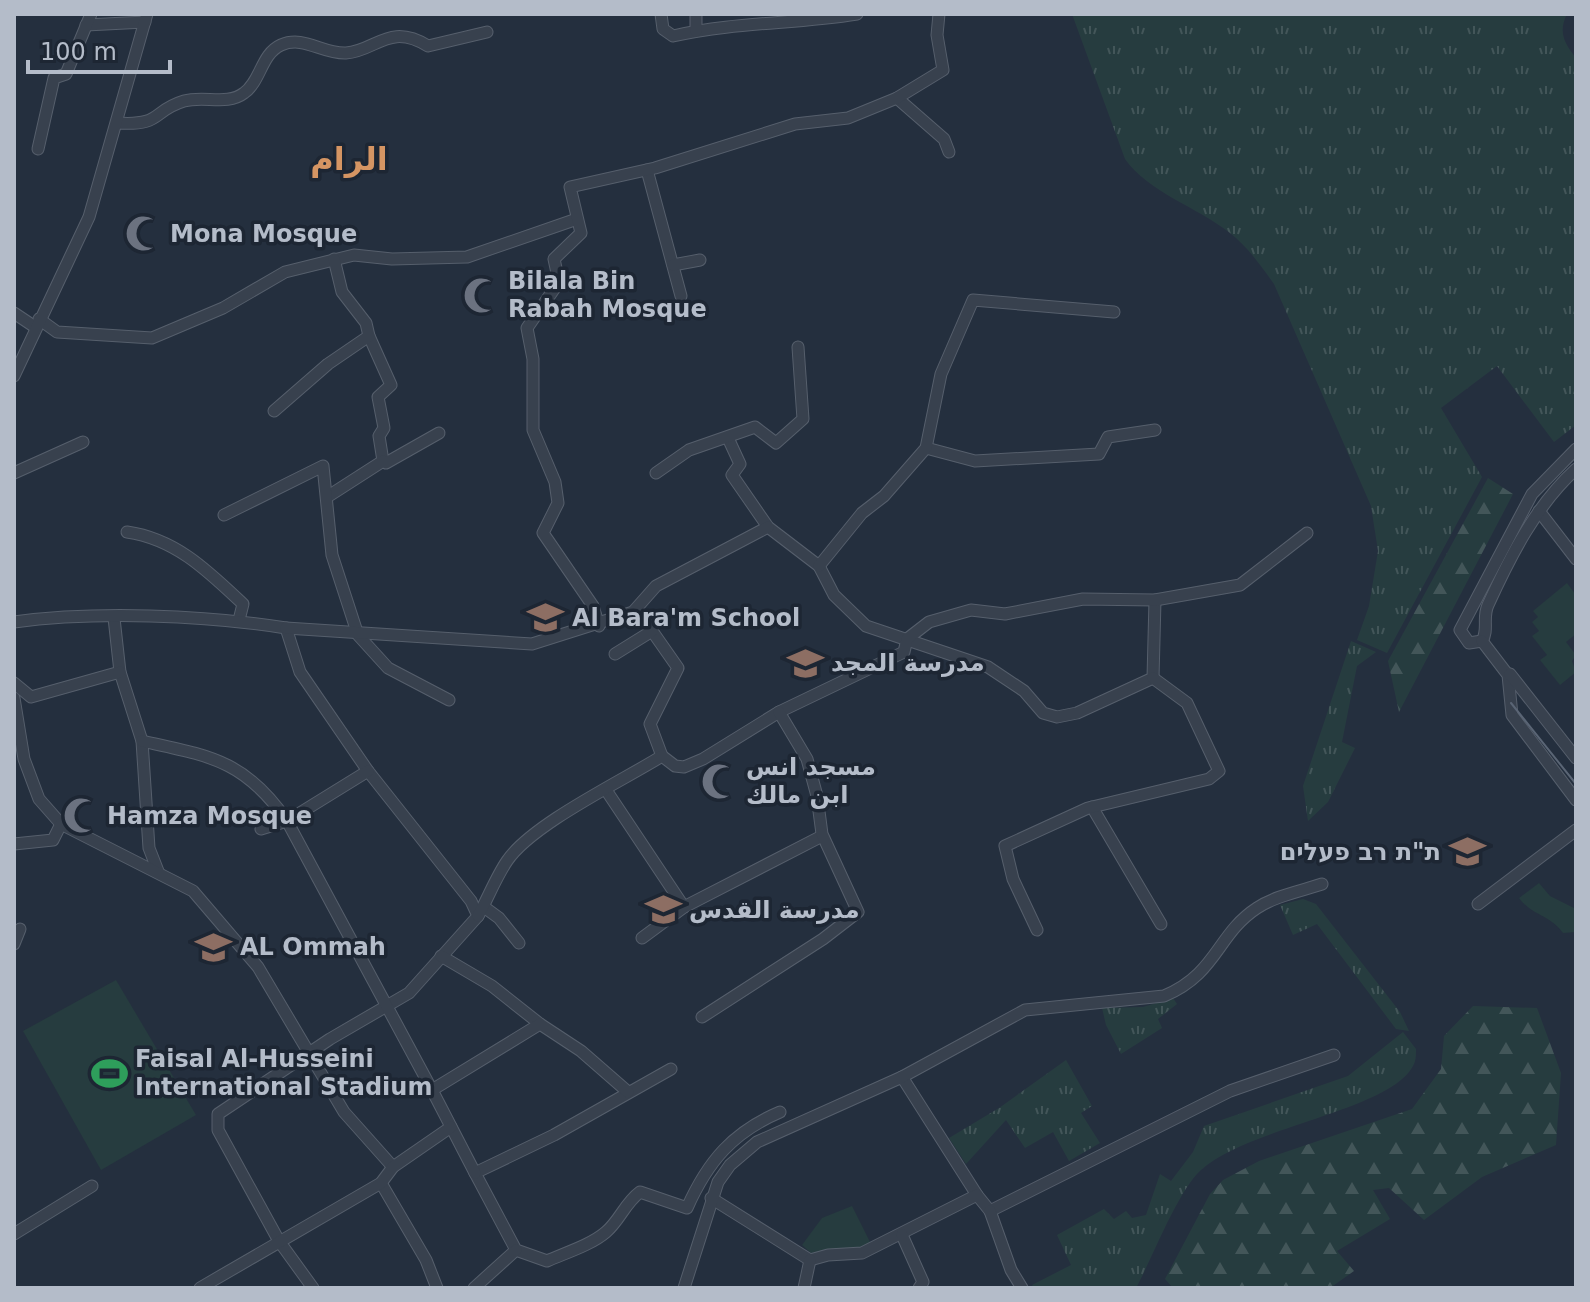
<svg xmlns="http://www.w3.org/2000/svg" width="1590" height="1302" font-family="'DejaVu Sans',Vazirmatn,Heebo,sans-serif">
  <defs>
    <pattern id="grass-tufts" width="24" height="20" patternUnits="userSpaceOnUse" patternTransform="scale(2)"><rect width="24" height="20" fill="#263c3f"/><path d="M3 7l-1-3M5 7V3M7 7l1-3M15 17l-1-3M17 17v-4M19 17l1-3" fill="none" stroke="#435659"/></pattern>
    <pattern id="forest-firs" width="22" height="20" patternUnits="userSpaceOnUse" patternTransform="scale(2)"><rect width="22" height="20" fill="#263c3f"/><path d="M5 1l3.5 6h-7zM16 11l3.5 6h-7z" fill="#435659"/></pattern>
  </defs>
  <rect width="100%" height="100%" fill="#242f3e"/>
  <g fill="url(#grass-tufts)">
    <path d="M1072,14H1567C1558,32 1564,43 1576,58V425L1554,442L1497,366L1441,408L1482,477L1387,653L1357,640L1369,606L1378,551L1371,506L1274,284C1261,266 1248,247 1230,233C1197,207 1148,192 1125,159Z"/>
    <polygon points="1351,641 1376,652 1357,666 1342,742 1355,748 1328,802 1308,821 1303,786"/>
    <polygon points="1303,899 1316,904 1400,1012 1409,1031 1396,1029 1317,924 1293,935 1280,905"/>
    <polygon points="1173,998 1177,1004 1158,1019 1162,1028 1121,1054 1106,1025 1102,1008 1143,1007"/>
    <path d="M1403,1032L1416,1049C1416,1055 1416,1061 1413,1066C1389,1111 1248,1127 1201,1170C1177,1192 1153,1257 1136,1288H1034L1032,1285L1071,1265L1057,1235L1104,1209L1114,1219L1126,1211L1132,1218L1146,1215L1160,1174L1171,1181L1193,1152L1204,1126L1348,1076Z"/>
    <polygon points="1066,1060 1092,1106 1081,1113 1100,1143 1069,1161 1053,1132 1025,1148 1006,1120 966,1164 949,1138 999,1108"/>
  </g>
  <g fill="url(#forest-firs)">
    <polygon points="1488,478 1513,494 1399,712 1388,661"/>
    <polygon points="1473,1006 1537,1008 1561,1073 1556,1145 1482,1177 1424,1220 1389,1188 1373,1190 1390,1219 1337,1251 1354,1271 1330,1288 1173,1288 1165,1279 1210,1194 1223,1180 1259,1161 1412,1109 1441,1069 1444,1036"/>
  </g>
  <g fill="#263c3f">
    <polygon points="1567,583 1576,595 1576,634 1566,642 1576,655 1572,661 1576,672 1560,685 1540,660 1547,655 1532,636 1539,631 1532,622 1538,617 1533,611"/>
    <path d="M1539,883L1550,896L1576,909V932L1563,933C1549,914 1532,916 1519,898Z"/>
    <polygon points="116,980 196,1115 101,1170 23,1031"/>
    <polygon points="852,1206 872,1246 811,1253 802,1245 822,1218"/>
  </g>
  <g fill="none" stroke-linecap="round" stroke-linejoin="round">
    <defs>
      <g id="minor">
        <path d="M661,14L663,29L673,36C735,22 795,24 857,14"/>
        <polyline points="696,14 696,31"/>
        <polyline points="86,25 145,22"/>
        <polyline points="897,98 944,139 949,152"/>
        <path d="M117,123C163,126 151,111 184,101C204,95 227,106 244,93C261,81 261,54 281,45C304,35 322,54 346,53C376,51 389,22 428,46L487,32"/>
        <polyline points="38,149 54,78 66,74 91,14"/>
        <polyline points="647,170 681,296"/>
        <polyline points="673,265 700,260"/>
        <polyline points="14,313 35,327"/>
        <polyline points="39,319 57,332 152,338 223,308 285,272 354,255 392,259 467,257 577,219"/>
        <polyline points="369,336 391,385 378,397 384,428 379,436 383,461"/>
        <polyline points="14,376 89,217 147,14"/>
        <polyline points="274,411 328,364 369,336 366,323 342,292 334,259"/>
        <polyline points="728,438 740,464 732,475 768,527 819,566 834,595 866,626 988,667 1024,691 1043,713 1057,717 1077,713 1153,678 1155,600"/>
        <polyline points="926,448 975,461 1099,454 1108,437 1155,430"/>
        <polyline points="14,473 83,442"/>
        <polyline points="656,473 689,450 755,427 776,443 803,419 798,347"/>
        <polyline points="327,497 383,461 386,463 439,433"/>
        <polyline points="1539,511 1576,559"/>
        <polyline points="224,515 323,466 332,555 358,635 388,668 449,700"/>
        <path d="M127,532C176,539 208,571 243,604L239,620"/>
        <polyline points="819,566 862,513 884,496 926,448 941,374 973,300 1114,312"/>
        <polyline points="633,612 643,618 678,668 650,724 662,756"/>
        <polyline points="114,618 120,672 142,741 149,848 158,871"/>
        <path d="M14,622C96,611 204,615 286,628L300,672L368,771L471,901L478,916L409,993L330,1039L218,1114V1130L279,1241L313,1288"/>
        <polyline points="599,626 593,606 543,533 558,503 555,482 533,430 533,359 527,328 559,282 554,259 581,233 570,187 655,168 795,124 848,118 897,98 943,70 937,35 939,14"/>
        <polyline points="286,628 532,644 633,612 656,586 768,527"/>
        <polyline points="1482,641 1469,643 1460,630 1532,494 1576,449"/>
        <path d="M1482,641C1489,630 1482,618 1488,605C1510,557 1536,505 1576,469"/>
        <polyline points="1482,641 1508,675 1512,715 1576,800"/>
        <polyline points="615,654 652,631"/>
        <polyline points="1510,674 1576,758"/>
        <polyline points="14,683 31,697 120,672"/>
        <polyline points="14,698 24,759 39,799 61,824 193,891 258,967 344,1112 393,1167"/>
        <path d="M142,741C210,756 245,760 287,821L432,1090"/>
        <polyline points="606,790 684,907"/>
        <polyline points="1092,807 1161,924"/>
        <polyline points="261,829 287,821 368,771"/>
        <polyline points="14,844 53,840 61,824"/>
        <polyline points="1478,904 1576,830"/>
        <polyline points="484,907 499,918 519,943"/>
        <path d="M478,916C488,898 496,877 507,861C532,824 622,781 662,756L675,766L684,767L703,759L779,712L904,652L907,639L929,622L971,610L1005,614L1083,599L1155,600L1240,585L1307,533"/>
        <polyline points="1037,930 1013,879 1005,846 1088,808 1209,779 1219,771 1187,703 1153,678"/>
        <polyline points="642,938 684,907 822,836"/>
        <polyline points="14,944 20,929"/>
        <polyline points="441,956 492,986 540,1024"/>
        <polyline points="702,1017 823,939 858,912 822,834 817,796 807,759 779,712"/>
        <path d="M671,1069L554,1135L475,1173L516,1250L547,1261C565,1253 591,1245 606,1232C620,1220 625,1203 640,1192L687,1208C708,1161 733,1132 780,1112"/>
        <polyline points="902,1077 977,1195"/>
        <polyline points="475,1173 432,1090 540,1024 581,1051 628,1092"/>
        <polyline points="381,1183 426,1260 437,1288"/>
        <polyline points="711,1198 810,1260 828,1255 862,1253 977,1195 990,1211 1230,1091 1334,1055"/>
        <polyline points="990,1211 1011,1270 1022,1288"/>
        <polyline points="14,1234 92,1186"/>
        <polyline points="902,1235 923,1282 919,1288"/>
        <polyline points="200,1288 381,1183 393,1167 451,1127"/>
        <polyline points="474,1288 516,1250"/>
        <path d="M684,1288L718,1182L730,1165L757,1142L902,1077L1025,1010L1164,996C1217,974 1217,934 1257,908C1275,896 1301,891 1322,884"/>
        <polyline points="804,1288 810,1260"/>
      </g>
    </defs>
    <use href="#minor" stroke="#565f6c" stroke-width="13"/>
    <use href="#minor" stroke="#38414e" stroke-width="11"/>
    <polyline stroke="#5a6575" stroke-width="2" points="1511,703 1576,784"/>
  </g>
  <defs>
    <symbol id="mosque-bare" viewBox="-9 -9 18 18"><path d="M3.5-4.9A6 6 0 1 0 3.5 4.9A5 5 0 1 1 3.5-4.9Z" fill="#6b7280" stroke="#1d2633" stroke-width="2.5" paint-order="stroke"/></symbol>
    <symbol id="school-bare" viewBox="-9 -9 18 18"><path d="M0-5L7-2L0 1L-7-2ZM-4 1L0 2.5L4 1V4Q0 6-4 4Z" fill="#8d6e63" stroke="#1d2633" stroke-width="2.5" paint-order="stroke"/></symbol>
    <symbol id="university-bare" viewBox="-9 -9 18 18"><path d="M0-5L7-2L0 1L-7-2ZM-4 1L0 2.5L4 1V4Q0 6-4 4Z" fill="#8d6e63" stroke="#1d2633" stroke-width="2.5" paint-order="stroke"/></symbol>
    <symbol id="stadium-bare" viewBox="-9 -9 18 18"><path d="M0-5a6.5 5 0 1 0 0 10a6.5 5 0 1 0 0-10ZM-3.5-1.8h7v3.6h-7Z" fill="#2e9e5b" stroke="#1d2633" stroke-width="2.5" paint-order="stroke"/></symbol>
  </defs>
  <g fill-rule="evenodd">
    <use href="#mosque-bare" x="118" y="208" width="51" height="51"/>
    <use href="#mosque-bare" x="456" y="270" width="51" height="51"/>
    <use href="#school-bare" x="520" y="592" width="51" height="51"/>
    <use href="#school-bare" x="780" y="638" width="51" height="51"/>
    <use href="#mosque-bare" x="694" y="756" width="51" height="51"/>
    <use href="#mosque-bare" x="56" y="790" width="51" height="51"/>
    <use href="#school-bare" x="1442" y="826" width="51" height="51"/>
    <use href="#school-bare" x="638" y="884" width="51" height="51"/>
    <use href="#university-bare" x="188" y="922" width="51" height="51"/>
    <use href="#stadium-bare" x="84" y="1048" width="51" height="51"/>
  </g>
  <g text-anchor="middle" stroke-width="7" stroke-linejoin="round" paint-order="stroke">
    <g font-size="24" font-weight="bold" fill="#b4bcc9" stroke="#1d2633" text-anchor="start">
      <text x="170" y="242">Mona Mosque</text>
      <text x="508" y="289">Bilala Bin<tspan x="508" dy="28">Rabah Mosque</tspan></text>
      <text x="572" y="626">Al Bara'm School</text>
      <text x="831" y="671">مدرسة المجد</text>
      <text x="746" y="775">مسجد انس<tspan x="746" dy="28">ابن مالك</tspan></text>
      <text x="107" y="824">Hamza Mosque</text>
      <text x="1441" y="860" text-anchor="end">ת"ת רב פעלים</text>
      <text x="689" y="918">مدرسة القدس</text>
      <text x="240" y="955">AL Ommah</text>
      <text x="135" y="1067">Faisal Al-Husseini<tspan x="135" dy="28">International Stadium</tspan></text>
    </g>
    <g font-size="32" font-weight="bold" fill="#d59563" stroke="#1d2633">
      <text x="349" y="170">الرام</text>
    </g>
  </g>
  <rect width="1590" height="1302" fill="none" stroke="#b4bcc9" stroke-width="32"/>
  <path d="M28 60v12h142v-12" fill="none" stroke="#b4bcc9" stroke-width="4"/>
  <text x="40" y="60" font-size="24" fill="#b4bcc9" stroke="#1d2633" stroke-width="6" paint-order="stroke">100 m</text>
</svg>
